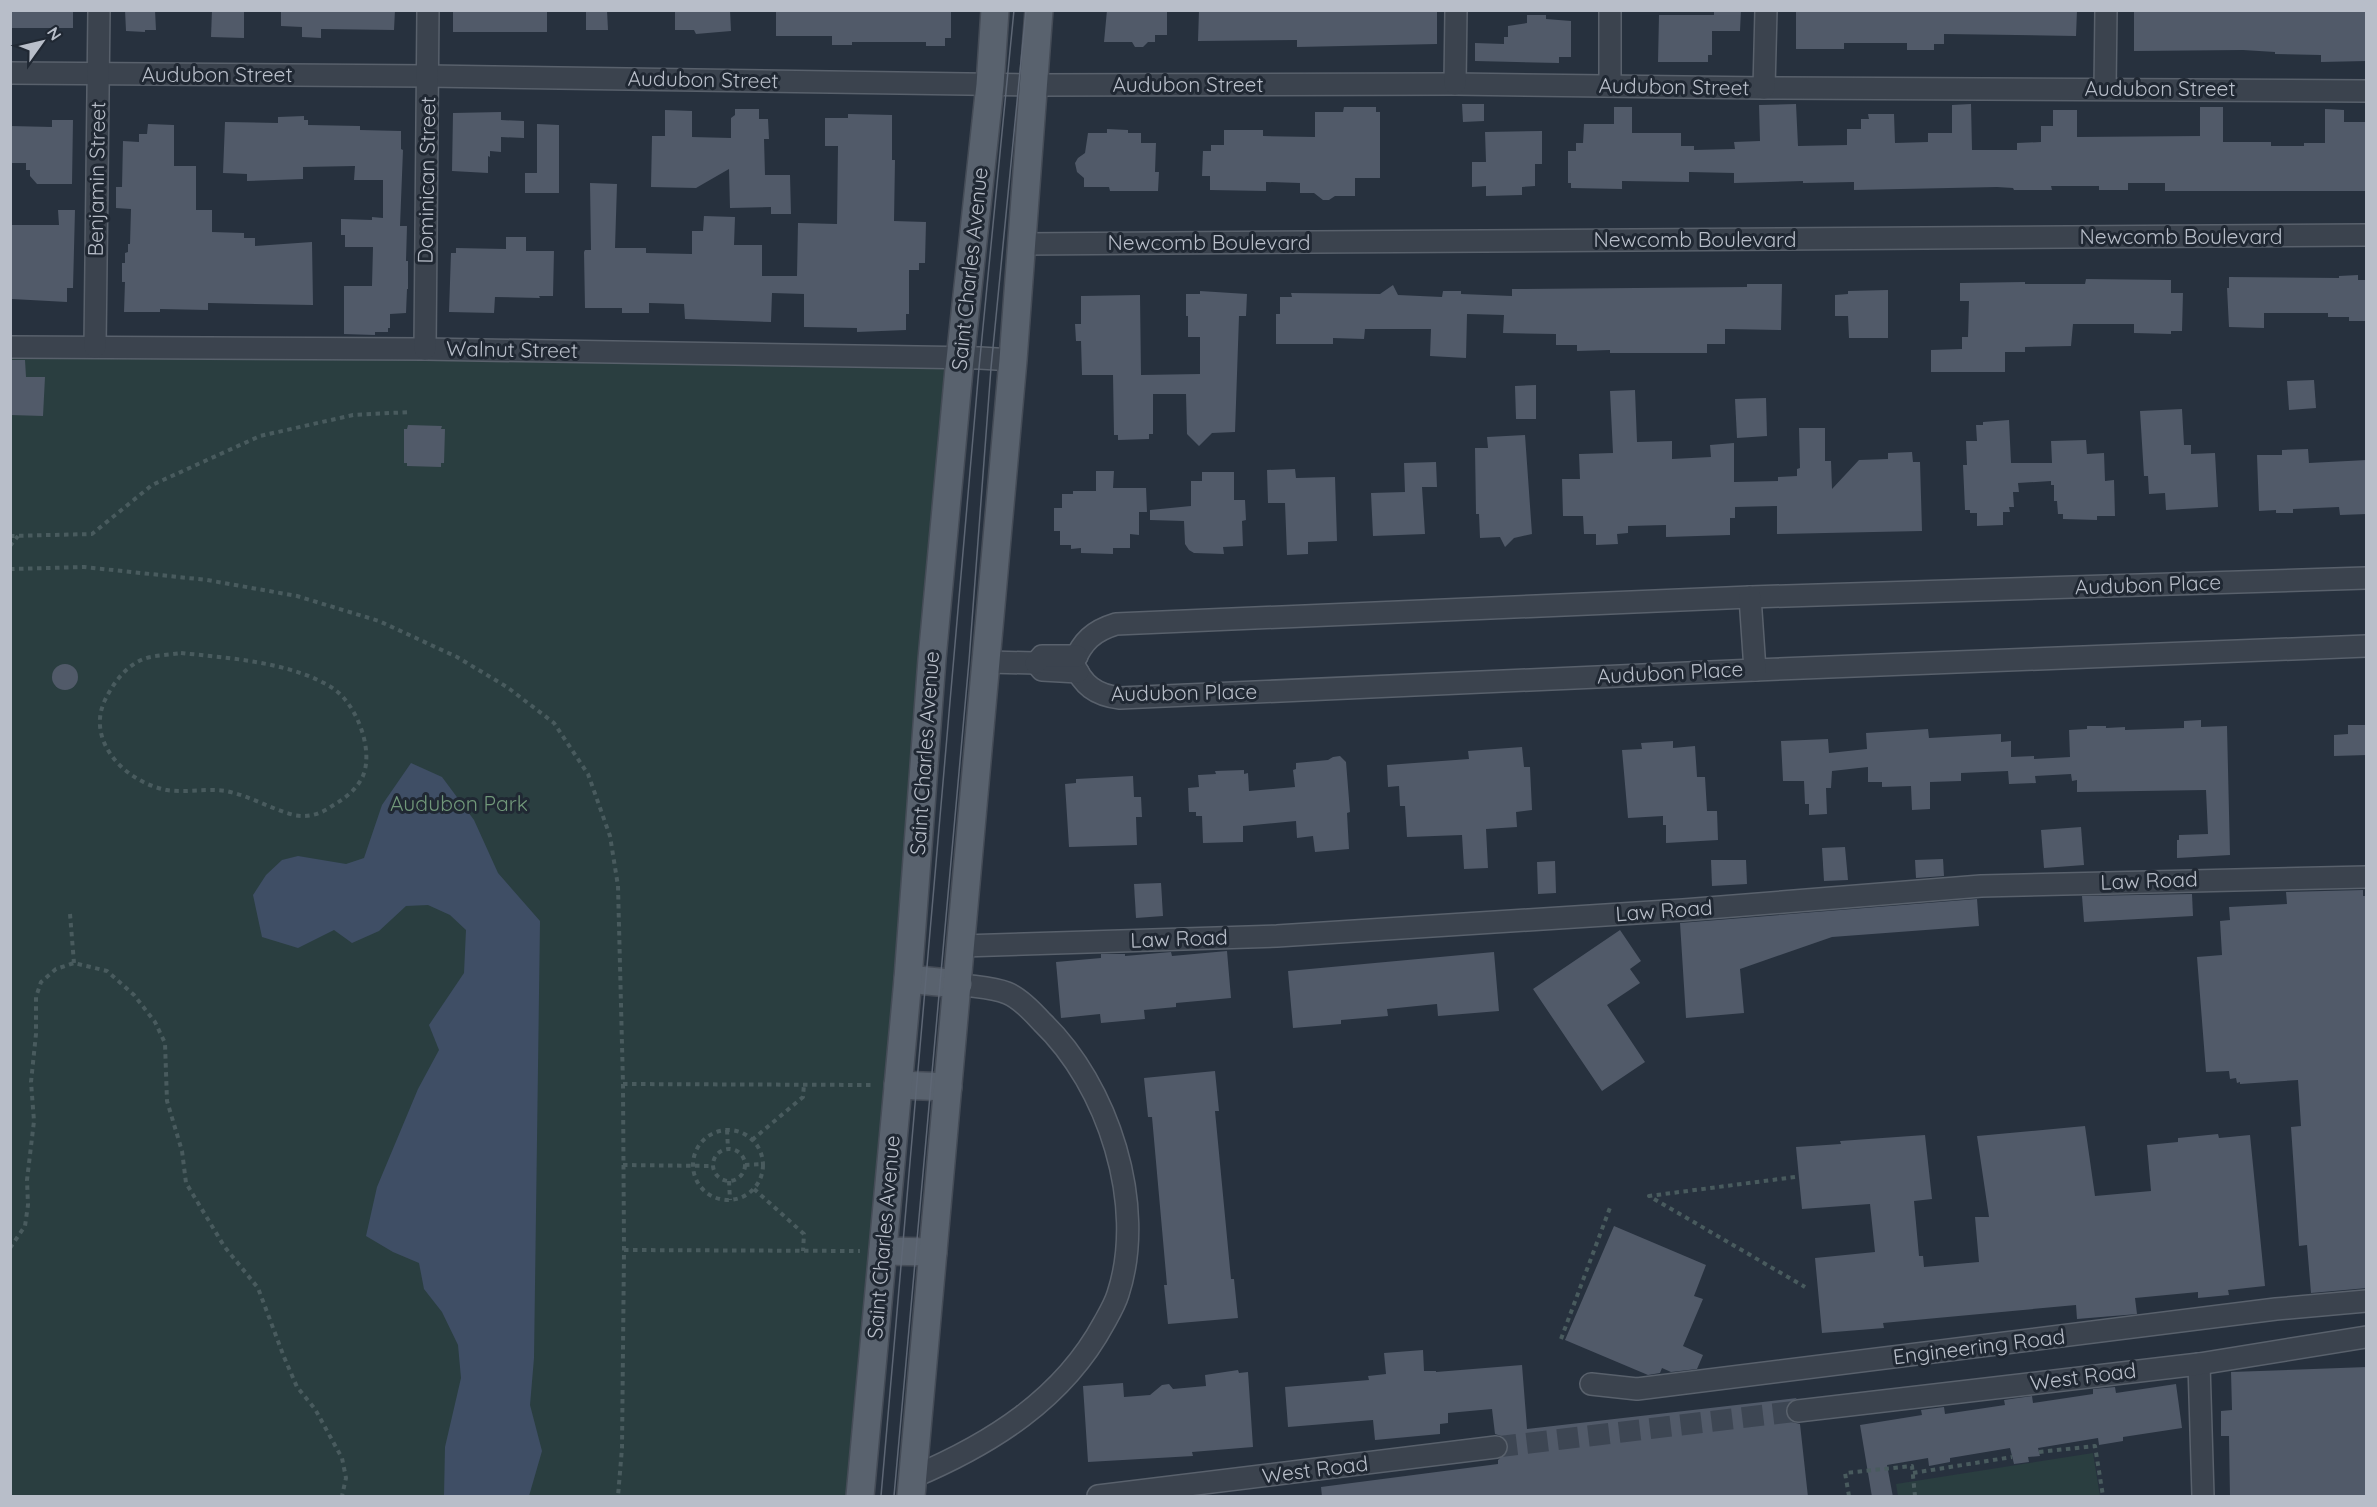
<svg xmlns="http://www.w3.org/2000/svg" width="2377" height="1507" font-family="Quicksand,sans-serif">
  <rect width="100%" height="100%" fill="#27313e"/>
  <g fill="#2a3e40">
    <polygon points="10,349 949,362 896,979 847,1496 11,1496"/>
    <polygon points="2093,1453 2100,1496 1898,1496 1896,1484"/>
  </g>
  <polygon fill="#3f4e65" points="411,763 442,777 474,820 498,873 540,921 534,1358 530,1405 542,1451 529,1496 444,1496 445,1447 461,1378 458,1345 442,1312 424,1289 419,1263 393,1252 366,1236 377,1187 418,1089 439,1050 429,1025 464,973 466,930 450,915 428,905 406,906 379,931 352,943 334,930 298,948 262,937 253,895 266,875 282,860 298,856 346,864 364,858 382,805"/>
  <g fill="#515a69">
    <rect x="10" y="10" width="63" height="18"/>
    <polygon points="125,10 155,10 156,30 145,30 145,32 126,31"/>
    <polygon points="212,10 244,10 244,38 211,37"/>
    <polygon points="281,10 395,10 394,30 321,29 321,38 302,37 302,27 281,26"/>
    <rect x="453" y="10" width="94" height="22"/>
    <polygon points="586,10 607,10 608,30 586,30"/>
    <polygon points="675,10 730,10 731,31 696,34 694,30 675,30"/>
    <polygon points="776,10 951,10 951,38 945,38 945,46 926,46 926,42 852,42 852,45 832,45 832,36 776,36"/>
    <polygon points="1107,10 1167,10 1167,35 1155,35 1155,42 1148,42 1143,47 1135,47 1132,42 1104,42"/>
    <polygon points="1199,10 1437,10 1437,44 1297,47 1297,40 1198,41"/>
    <polygon points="1714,10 1741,10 1740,31 1712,31 1712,55 1708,55 1708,62 1658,62 1659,15 1714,15"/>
    <polygon points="1796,10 2077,10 2076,36 1944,34 1944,44 1934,44 1934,50 1907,50 1907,43 1844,43 1844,49 1796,49"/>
    <polygon points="2134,10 2367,12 2367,61 2321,62 2321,55 2275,54 2275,52 2243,50 2134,51"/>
    <polygon points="1527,15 1546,15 1546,19 1571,21 1571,57 1559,57 1559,63 1475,61 1475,43 1504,44 1504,37 1508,37 1508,26 1527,23"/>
    <polygon points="1462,104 1484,104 1484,121 1463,122"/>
    <polygon points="1796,104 1798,146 1847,145 1847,129 1861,129 1861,119 1869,119 1868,114 1894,114 1895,143 1928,142 1928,133 1952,133 1952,105 1971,104 1972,150 2017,150 2017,143 2041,142 2041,126 2053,126 2053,110 2077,110 2077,137 2200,136 2200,107 2223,107 2223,142 2271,142 2271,146 2304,146 2304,143 2325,143 2325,109 2344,110 2344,122 2367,122 2367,191 2165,191 2165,183 2128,183 2128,190 2099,190 2099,186 2051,186 2052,190 2014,190 2013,188 1997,187 1854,190 1854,182 1803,183 1803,181 1734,183 1734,173 1689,172 1689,182 1622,181 1622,189 1571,188 1571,183 1568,183 1568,151 1576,151 1576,143 1583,143 1584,124 1614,124 1614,107 1632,107 1632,133 1681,133 1681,146 1694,146 1694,150 1735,149 1734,142 1760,141 1759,105"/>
    <polygon points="1344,107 1376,107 1376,112 1380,112 1380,178 1355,178 1355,196 1335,196 1329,200 1323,200 1314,193 1300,193 1300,183 1266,182 1266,191 1210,190 1210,176 1202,176 1203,151 1211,151 1211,145 1224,145 1224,130 1263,130 1263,136 1315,137 1315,112 1343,112"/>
    <polygon points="735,109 759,109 759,119 768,119 769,139 764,139 765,175 790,175 791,214 771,214 771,207 730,208 729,169 696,188 651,187 652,136 665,136 665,110 692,111 692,137 731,138 731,118 735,115"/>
    <polygon points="501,112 501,120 524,121 524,138 501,137 501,152 490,151 490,157 488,156 488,173 452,171 453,113"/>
    <polygon points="848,114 892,115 892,160 895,160 894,221 926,222 925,263 919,263 919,270 909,270 909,314 906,314 906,330 857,332 857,328 804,327 804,294 772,293 771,322 685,319 684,304 649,303 649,313 622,313 622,308 585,308 584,252 585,250 591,250 590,183 617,184 615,248 646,248 646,253 692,254 692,231 703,231 704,216 735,217 734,245 762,245 762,276 797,276 798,223 837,224 838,146 825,146 825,118 848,118"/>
    <polygon points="304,116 304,120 308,120 308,125 360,126 360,130 401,131 401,149 403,150 400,226 407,226 406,261 408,261 408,289 407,289 406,313 390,314 390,328 388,328 388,332 375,332 375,335 344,334 344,286 372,286 373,247 345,247 345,235 341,235 341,219 372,220 372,217 383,218 383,180 354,180 355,166 303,167 303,179 247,181 247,174 223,173 225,122 278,123 278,117"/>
    <polygon points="52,120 73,120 72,184 37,184 30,176 30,170 26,170 26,163 10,163 10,126 52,127"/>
    <polygon points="148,124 174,125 174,166 196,166 196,210 212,210 212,232 244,233 244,238 255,238 255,246 312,242 313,305 208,303 208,310 160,309 160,312 124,312 125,282 122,282 122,263 125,263 125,253 128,252 128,244 130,244 131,209 116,208 116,187 122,187 123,141 139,142 139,134 147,134"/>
    <polygon points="537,124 559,125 559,193 525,193 525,173 537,173"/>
    <polygon points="1107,129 1128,130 1128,133 1141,133 1141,143 1156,143 1155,172 1159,172 1158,191 1110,191 1109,187 1084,187 1084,178 1077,172 1075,163 1078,158 1085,153 1088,133 1107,133"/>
    <polygon points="1542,131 1542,164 1535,164 1535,186 1522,187 1522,195 1486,196 1486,186 1472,187 1472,162 1486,162 1485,132"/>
    <polygon points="58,210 75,210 73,288 67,288 67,302 12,299 10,225 59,225"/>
    <polygon points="506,237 526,237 526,251 554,251 553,296 539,296 540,298 495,297 494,313 449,312 451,253 456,253 456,248 506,249"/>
    <polygon points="2358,275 2358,280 2366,280 2367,321 2349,321 2349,317 2328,317 2328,313 2264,313 2264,328 2229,327 2227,288 2229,288 2229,277 2339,278 2339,276"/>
    <polygon points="2086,279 2171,280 2171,293 2183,293 2182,331 2171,331 2171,334 2134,333 2134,324 2073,324 2071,346 2025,347 2025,352 2005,352 2005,372 1931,372 1931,350 1962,349 1962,337 1968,337 1969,301 1960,301 1960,283 2025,282 2025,284 2085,284"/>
    <polygon points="1747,284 1782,284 1781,330 1725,329 1725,344 1707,344 1707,353 1610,353 1610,350 1577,351 1577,345 1556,345 1556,334 1503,333 1504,315 1467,314 1466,358 1430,356 1431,329 1365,329 1364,339 1333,338 1333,344 1276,344 1276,314 1280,314 1280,297 1292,297 1291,293 1380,294 1393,285 1398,295 1442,297 1443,291 1461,291 1461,294 1512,296 1512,289 1747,287"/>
    <polygon points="1888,290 1888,338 1849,338 1848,316 1835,316 1835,295 1848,294 1848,291"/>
    <polygon points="1200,291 1247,294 1246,316 1239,316 1235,432 1212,433 1199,446 1187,434 1186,394 1153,394 1153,434 1149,434 1149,439 1118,440 1118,435 1114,435 1113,375 1082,375 1081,341 1076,341 1075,324 1081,324 1081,296 1140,295 1141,375 1200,374 1200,337 1188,337 1188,316 1186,316 1186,294 1200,294"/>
    <polygon points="10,360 25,360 26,377 45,377 43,416 10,415"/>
    <polygon points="2314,380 2316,408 2289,410 2287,381"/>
    <polygon points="1536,385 1536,419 1516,419 1515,386"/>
    <polygon points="1635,390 1637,442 1672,441 1672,459 1711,457 1710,445 1734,443 1734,482 1778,481 1778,477 1797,476 1797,469 1800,468 1799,428 1825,428 1825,461 1831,461 1832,489 1859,460 1888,459 1888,453 1912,452 1913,462 1920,462 1922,531 1777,534 1777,506 1735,507 1735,518 1730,518 1730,535 1666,537 1666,525 1628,526 1628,533 1617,534 1618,544 1596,545 1596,534 1584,534 1583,516 1563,516 1562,479 1580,479 1579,454 1613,453 1610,391"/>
    <polygon points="1766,398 1767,436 1737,438 1735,399"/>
    <polygon points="2182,409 2184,445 2191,445 2191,454 2215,453 2218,507 2166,510 2165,493 2149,494 2148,476 2144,476 2140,411"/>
    <polygon points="2009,420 2011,463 2052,463 2051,441 2086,440 2087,454 2104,453 2105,481 2114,480 2115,516 2097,516 2097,520 2063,519 2063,514 2058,514 2057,501 2054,501 2054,485 2051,485 2051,481 2018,483 2019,492 2013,492 2014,507 2009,507 2010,512 2003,512 2003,525 1977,526 1977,513 1970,513 1970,510 1965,510 1963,465 1967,465 1966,441 1977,441 1976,425 1983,425 1983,422"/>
    <polygon points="408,425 442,426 441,429 445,429 444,463 441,463 441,467 407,466 407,463 404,463 404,429 407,429"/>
    <polygon points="1525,435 1532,534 1514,538 1505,547 1500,537 1480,538 1479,514 1476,514 1475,448 1488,448 1487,437"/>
    <polygon points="2308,449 2309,463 2367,460 2367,514 2340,515 2339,507 2293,509 2293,513 2276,513 2276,510 2259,511 2257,455 2282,455 2282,450"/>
    <polygon points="1436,462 1437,487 1422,487 1425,534 1373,536 1371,493 1405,492 1404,463"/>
    <polygon points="1295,469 1296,478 1335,477 1337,541 1308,542 1308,554 1287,555 1285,503 1268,503 1267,470"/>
    <polygon points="1096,471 1114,471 1113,488 1146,488 1147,512 1139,512 1139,535 1130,534 1130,548 1113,548 1113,554 1081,553 1081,548 1071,549 1071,545 1060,545 1060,531 1054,531 1054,508 1062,508 1062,494 1073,494 1073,491 1096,491"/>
    <polygon points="1202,472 1234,472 1234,500 1245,500 1246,520 1242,521 1243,546 1223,547 1224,554 1194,553 1189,550 1185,544 1184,521 1150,520 1150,510 1191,506 1191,481 1202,481"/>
    <circle cx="65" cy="677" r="13"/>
    <polygon points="2201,720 2201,727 2227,726 2230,855 2177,858 2177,840 2179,840 2179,835 2208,834 2206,790 2077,792 2077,780 2072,781 2071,774 2035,776 2036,783 2009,784 2008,771 1961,773 1961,781 1930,782 1930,809 1912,810 1911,786 1882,787 1882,782 1868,782 1868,767 1832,771 1831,788 1826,788 1827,814 1809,815 1809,804 1805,804 1804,781 1783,781 1781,741 1828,739 1829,753 1867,749 1866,733 1928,729 1929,738 2001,734 2001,742 2011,741 2011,757 2034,756 2034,759 2070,757 2069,730 2087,729 2087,726 2106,726 2106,728 2125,727 2125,730 2184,728 2184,721"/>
    <polygon points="2348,725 2367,725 2367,755 2334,756 2334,735 2348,734"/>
    <polygon points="1673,741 1673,748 1695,746 1697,777 1705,777 1707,811 1717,811 1718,840 1666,843 1666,825 1663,825 1663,816 1628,818 1622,750 1642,749 1641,743"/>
    <polygon points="1522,747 1524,767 1530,767 1532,810 1516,812 1517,827 1486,829 1488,868 1464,869 1462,835 1407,837 1405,806 1400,806 1399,786 1388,787 1387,765 1469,759 1468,751"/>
    <polygon points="1340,756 1346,762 1350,812 1347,813 1349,849 1315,852 1313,836 1297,838 1296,821 1243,826 1243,842 1203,843 1202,816 1196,816 1196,812 1189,812 1188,788 1199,787 1198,775 1216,774 1215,771 1244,770 1244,774 1248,773 1249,791 1295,787 1293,770 1296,769 1296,763 1328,760 1333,757"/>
    <polygon points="1133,776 1134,797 1141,797 1142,817 1136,817 1137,845 1069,847 1065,784 1076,783 1076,779"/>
    <polygon points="2081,827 2084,865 2044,868 2041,830"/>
    <polygon points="1845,847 1848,880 1824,881 1822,848"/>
    <polygon points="1943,859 1944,876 1916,878 1915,860"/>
    <polygon points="1711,860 1746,860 1747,884 1712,886"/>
    <polygon points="1555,861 1556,893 1538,894 1537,862"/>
    <polygon points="1161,883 1163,916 1136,918 1134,884"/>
    <polygon points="2363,890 2363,896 2367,896 2367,1288 2311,1293 2307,1245 2299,1246 2291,1127 2301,1126 2298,1080 2240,1084 2240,1082 2237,1083 2236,1078 2230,1079 2229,1071 2206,1072 2197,957 2222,955 2220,921 2230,920 2229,907 2287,904 2286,892"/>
    <polygon points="2192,894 2193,916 2084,922 2082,896"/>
    <polygon points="1977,899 1979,926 1832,937 1740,969 1744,1013 1686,1018 1680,923"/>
    <polygon points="1620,930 1641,961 1630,969 1640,983 1607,1005 1645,1062 1602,1091 1533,989"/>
    <polygon points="1227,951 1231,998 1176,1003 1176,1007 1144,1010 1145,1019 1101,1023 1100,1014 1061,1018 1056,962 1101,958 1101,954 1125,954 1125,956 1171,952 1172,956"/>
    <polygon points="1494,952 1499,1011 1438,1016 1437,1004 1387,1009 1388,1016 1341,1020 1341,1024 1293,1028 1288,971"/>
    <polygon points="1215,1071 1219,1111 1215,1111 1231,1279 1234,1279 1238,1318 1168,1324 1164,1285 1167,1285 1152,1117 1148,1117 1144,1078"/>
    <polygon points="2085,1126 2095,1196 2151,1191 2147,1145 2178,1142 2178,1138 2218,1134 2219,1138 2250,1135 2265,1286 2228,1290 2229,1295 2198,1298 2198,1292 2135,1298 2137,1314 2077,1319 2076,1305 1883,1323 1884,1328 1822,1333 1815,1258 1875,1252 1870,1204 1802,1209 1796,1147 1841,1144 1840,1141 1925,1135 1932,1199 1914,1201 1919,1256 1923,1256 1924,1267 1979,1262 1975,1217 1989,1217 1977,1136"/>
    <polygon points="1614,1226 1706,1265 1694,1296 1703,1299 1683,1346 1703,1355 1697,1369 1671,1372 1662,1368 1660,1373 1648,1375 1565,1340"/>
    <polygon points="1423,1350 1424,1371 1436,1371 1436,1372 1522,1365 1527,1429 1797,1398 1787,1405 1785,1413 1792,1422 1800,1424 1808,1497 1322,1497 1321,1487 1498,1464 1498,1460 1507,1452 1509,1446 1506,1440 1501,1436 1495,1434 1492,1409 1448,1413 1448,1423 1440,1424 1440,1434 1375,1440 1373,1420 1288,1427 1285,1387 1369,1380 1368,1376 1386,1374 1384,1353"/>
    <polygon points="2367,1367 2367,1497 2230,1497 2229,1436 2221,1436 2221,1411 2232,1410 2231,1372"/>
    <polygon points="1238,1370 1239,1373 1248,1372 1253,1447 1192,1452 1193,1456 1088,1462 1083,1386 1123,1383 1124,1397 1150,1395 1162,1385 1169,1384 1173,1389 1206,1386 1205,1375"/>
    <polygon points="2176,1384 2182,1428 2123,1437 2123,1441 2099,1445 2098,1438 2038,1448 2040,1456 2028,1457 2029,1462 2014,1464 2010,1448 1950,1458 1950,1462 1929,1466 1928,1458 1887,1465 1893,1497 1872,1497 1860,1425 1922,1415 1921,1410 1944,1407 1945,1414 2005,1405 2004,1400 2032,1396 2033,1403 2093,1394 2093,1389 2115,1387 2116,1393"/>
  </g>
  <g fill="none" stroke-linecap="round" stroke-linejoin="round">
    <polyline stroke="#3d4653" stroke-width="21" stroke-dasharray="21 10" stroke-linecap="butt" points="1496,1447 1798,1411"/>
    <defs>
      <g id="minor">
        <polyline points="10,73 428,76 1032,85 1455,84 1764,88 2366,91"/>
        <polyline points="1455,84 1456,10"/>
        <polyline points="1610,86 1610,10"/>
        <polyline points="1764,88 1766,10"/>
        <polyline points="2105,89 2106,10"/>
        <polyline points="1023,244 2366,235"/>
        <polyline points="10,347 425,349 980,358 1013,360"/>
        <polyline points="95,347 99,10"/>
        <polyline points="425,349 428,10"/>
        <path d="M2366,578L1750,597L1116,624C1093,631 1083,641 1073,663C1083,685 1095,695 1120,698L1755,670L2366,646"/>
        <polyline points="1750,597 1755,670"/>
        <polyline points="987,662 1036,663"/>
        <polyline points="1036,663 1042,670 1078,672"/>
        <polyline points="1036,663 1042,656 1077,656"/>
        <polyline points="962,946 1277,936 1683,910 1981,886 2366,877"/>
        <polyline points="2199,1364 2203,1496"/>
        <polyline points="1591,1384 1637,1389 2276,1309 2366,1301"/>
        <polyline points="1798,1411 2199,1364 2366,1337"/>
        <path d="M913,1477C991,1444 1063,1399 1104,1323C1109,1314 1115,1304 1118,1294C1147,1205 1108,1085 1042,1022C1033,1012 1020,998 1007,993C992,987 973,987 958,984"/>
        <polyline points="1098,1496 1496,1447"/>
      </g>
      <g id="major">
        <polyline points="908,979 958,984"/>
        <polyline points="898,1085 948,1087"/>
        <polyline points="883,1251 933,1252"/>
        <polyline points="860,1496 908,979 932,659 959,369 990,85 995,10"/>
        <polyline points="911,1496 1013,360 1039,10"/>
      </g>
    </defs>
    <use href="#minor" stroke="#59616c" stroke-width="24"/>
    <use href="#major" stroke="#454c57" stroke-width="30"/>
    <g stroke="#495b5e" stroke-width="4" stroke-dasharray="4.5 4.5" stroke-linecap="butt">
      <polyline points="10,536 92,534 152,485 260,436 353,415 410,412"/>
      <polyline points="10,546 18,536"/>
      <polyline points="10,569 84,567 207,580 297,596 379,621 457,657 507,687 554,723 588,774 610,836 618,886 623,1084 624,1250 622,1448 618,1496"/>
      <path d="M181,653C229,658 293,662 334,689C357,705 375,752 362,778C355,791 344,799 332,806C321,814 308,818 294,815C271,809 250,796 226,791C206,788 186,793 167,790C127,783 85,742 105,700C113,684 124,668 141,660C152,655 169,655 181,653Z"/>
      <polyline points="70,914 74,963"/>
      <polyline points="623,1084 874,1085"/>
      <polyline points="727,1130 728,1149"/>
      <circle cx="728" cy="1165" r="35"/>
      <polyline points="752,1140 803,1097 804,1084"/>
      <circle cx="729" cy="1165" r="16"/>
      <polyline points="623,1165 713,1166"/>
      <polyline points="745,1165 764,1164"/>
      <polyline points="1795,1177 1649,1196 1805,1287"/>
      <polyline points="729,1181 730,1200"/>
      <polyline points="754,1189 804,1234 803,1251"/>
      <polyline points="10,1248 25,1226 28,1205 27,1180 34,1121 31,1082 36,1034 36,997 41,982 56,969 74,963 107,971 134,995 155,1022 165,1043 167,1101 182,1151 186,1183 224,1246 258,1288 284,1357 297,1387 315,1409 342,1458 346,1478 342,1496"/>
      <polyline points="624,1250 860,1251"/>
      <polyline points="1561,1339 1611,1205"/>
      <polyline points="2039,1452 2095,1446 2103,1496"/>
      <polyline points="1913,1473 2012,1457"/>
      <polyline points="1849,1496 1845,1473 1912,1466 1915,1496"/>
    </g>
    <use href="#minor" stroke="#3b434e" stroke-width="21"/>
    <use href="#major" stroke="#59626e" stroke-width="27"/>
    <g stroke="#5e6775" stroke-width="1.5">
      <polyline points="881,1496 979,368 1014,10"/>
      <polyline points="894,1496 969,661 991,368 1026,10"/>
    </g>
  </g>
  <g text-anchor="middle" stroke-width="6" stroke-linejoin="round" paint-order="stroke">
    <g font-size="21" fill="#b8bec9" stroke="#202833">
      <text x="217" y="82">Audubon Street</text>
      <text transform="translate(703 80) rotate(1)" y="7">Audubon Street</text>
      <text x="1188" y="92">Audubon Street</text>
      <text transform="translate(1674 87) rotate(1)" y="7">Audubon Street</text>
      <text x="2160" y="96">Audubon Street</text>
      <text transform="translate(97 179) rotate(-89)" y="7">Benjamin Street</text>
      <text transform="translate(427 180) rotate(-89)" y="7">Dominican Street</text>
      <text x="2181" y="244">Newcomb Boulevard</text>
      <text x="1695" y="247">Newcomb Boulevard</text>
      <text x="1209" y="250">Newcomb Boulevard</text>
      <text transform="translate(970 269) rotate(-84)" y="7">Saint Charles Avenue</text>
      <text transform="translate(512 350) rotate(1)" y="7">Walnut Street</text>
      <text transform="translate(2148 585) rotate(-2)" y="7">Audubon Place</text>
      <text transform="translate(1670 673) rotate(-3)" y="7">Audubon Place</text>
      <text transform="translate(1184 693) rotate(-1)" y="7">Audubon Place</text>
      <text transform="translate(925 753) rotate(-86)" y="7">Saint Charles Avenue</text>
      <text transform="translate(2149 881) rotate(-2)" y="7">Law Road</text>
      <text transform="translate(1664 911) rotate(-4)" y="7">Law Road</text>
      <text transform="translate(1179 939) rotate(-2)" y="7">Law Road</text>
      <text transform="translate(884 1237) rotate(-85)" y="7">Saint Charles Avenue</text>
      <text transform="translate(1979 1347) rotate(-7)" y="7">Engineering Road</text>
      <text transform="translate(2083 1377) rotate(-7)" y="7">West Road</text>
      <text transform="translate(1315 1470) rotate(-7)" y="7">West Road</text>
    </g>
    <g font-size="21" fill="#71987a" stroke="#202833">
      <text x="459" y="811">Audubon Park</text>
    </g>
  </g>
  <rect width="2377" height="1507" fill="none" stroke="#b8bec9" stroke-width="24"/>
  <g transform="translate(42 42) rotate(56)" stroke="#202833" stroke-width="4.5" paint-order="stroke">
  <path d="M0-4.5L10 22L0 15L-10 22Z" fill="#b8bec9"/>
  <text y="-9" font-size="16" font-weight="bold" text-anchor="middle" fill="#b8bec9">N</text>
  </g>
</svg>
